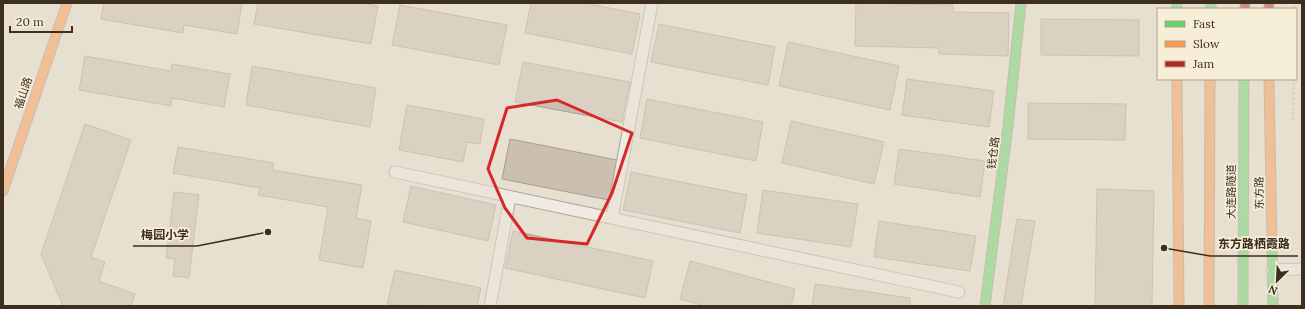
<svg xmlns="http://www.w3.org/2000/svg" width="1305" height="309" font-family="Lora,'Noto Sans SC',serif">
  <rect width="100%" height="100%" fill="#e7e0d1"/>
  <g fill="#cbbfb2" stroke="#a89c90">
    <polygon points="104,3 242,3 237,34 184,25 183,33 101,19"/>
    <polygon points="258,3 363,3 378,6 371,44 254,24"/>
    <polygon points="531,3 584,3 640,14 632,54 525,33"/>
    <polygon points="856,3 953,5 953,12 1009,13 1008,56 939,54 939,48 855,46"/>
    <polygon points="400,5 507,25 499,65 392,45"/>
    <polygon points="1041,19 1139,20 1139,56 1041,55"/>
    <polygon points="659,24 775,47 768,85 651,62"/>
    <polygon points="788,42 899,66 890,110 779,86"/>
    <polygon points="85,56 171,71 172,64 230,74 224,107 172,98 171,106 79,90"/>
    <polygon points="523,62 630,82 622,122 515,102"/>
    <polygon points="252,66 376,88 370,127 246,105"/>
    <polygon points="907,79 994,91 989,127 902,115"/>
    <polygon points="647,99 763,122 756,161 640,138"/>
    <polygon points="1028,103 1126,104 1125,140 1028,139"/>
    <polygon points="407,105 484,119 480,144 467,142 463,162 399,150"/>
    <polygon points="791,121 884,142 874,184 782,163"/>
    <polygon points="85,124 131,140 91,257 105,262 99,281 135,294 131,306 63,306 41,254"/>
    <polygon points="510,139 617,160 609,200 502,179"/>
    <polygon points="178,147 274,163 272,170 362,185 356,218 371,221 363,268 319,260 328,207 258,195 260,188 173,173"/>
    <polygon points="899,149 985,161 980,197 894,184"/>
    <polygon points="631,172 747,195 740,233 623,210"/>
    <polygon points="411,186 496,205 488,241 403,222"/>
    <polygon points="1097,189 1154,191 1152,306 1095,306"/>
    <polygon points="763,190 858,204 851,247 757,233"/>
    <polygon points="174,192 199,195 189,278 173,276 175,259 166,258"/>
    <polygon points="1017,219 1035,221 1021,306 1003,306"/>
    <polygon points="879,221 976,236 970,271 874,257"/>
    <polygon points="513,231 653,261 645,298 505,268"/>
    <polygon points="690,261 795,289 791,306 705,306 680,299"/>
    <polygon points="395,270 481,288 477,306 387,305"/>
    <polygon points="815,284 910,298 910,305 915,306 812,306"/>
  </g>
  <g fill="none" stroke-linecap="round" stroke-linejoin="round">
    <defs>
      <g id="lane">
        <polyline points="395,172 959,292"/>
        <polyline points="612,218 652,3"/>
        <polyline points="1272,270 1302,269"/>
        <polyline points="490,306 510,198"/>
      </g>
      <g id="fast">
        <polyline points="1177,3 1177,9"/>
        <polyline points="1211,3 1211,9"/>
        <polyline points="1272,245 1273,306"/>
        <polyline points="985,306 1008,126 1021,3"/>
        <polyline points="1243,306 1244,79"/>
      </g>
      <g id="slow">
        <polyline points="1177,79 1179,306"/>
        <polyline points="1269,79 1272,245"/>
        <polyline points="3,191 67,3"/>
        <polyline points="1209,306 1210,79"/>
      </g>
      <g id="jam">
        <polyline points="1245,3 1245,9"/>
        <polyline points="1269,3 1269,9"/>
      </g>
    </defs>
    <use href="#lane" stroke="#ada599" stroke-width="13"/>
    <use href="#fast" stroke="#9c958a" stroke-width="11"/>
    <use href="#slow" stroke="#9c958a" stroke-width="11"/>
    <use href="#jam" stroke="#9c958a" stroke-width="11"/>
    <g stroke="#c8c2b9" stroke-width="2.5" stroke-dasharray="3 2" stroke-linecap="butt">
      <polyline points="1295,9 1295,3"/>
      <polyline points="1293,120 1294,79"/>
    </g>
    <use href="#lane" stroke="#efebe3" stroke-width="11"/>
    <use href="#fast" stroke="#63d668" stroke-width="9"/>
    <use href="#slow" stroke="#ff974d" stroke-width="9"/>
    <use href="#jam" stroke="#b3261e" stroke-width="9"/>
  </g>
  <path d="M0 0H1305V309H0ZM557,100L632,133L612,193L587,244L527,238L505,208L488,169L507,108Z" fill="#e7e0d1" fill-opacity=".55" fill-rule="evenodd"/>
  <path fill="none" stroke="#d62828" stroke-width="3" stroke-linejoin="round" d="M557,100L632,133L612,193L587,244L527,238L505,208L488,169L507,108Z"/>
  <g text-anchor="middle" stroke-width="3.5" stroke-linejoin="round" paint-order="stroke">
    <g font-size="11" fill="#3d2e20" stroke="#f7eed8">
      <text transform="translate(23 93) rotate(-71)" y="4">福山路</text>
      <text transform="translate(993 153) rotate(-83)" y="4">钱仓路</text>
      <text transform="translate(1231 192) rotate(-90)" y="4">大连路隧道</text>
      <text transform="translate(1259 193) rotate(-91)" y="4">东方路</text>
    </g>
  </g>
  <path fill="none" stroke="#3d2e20" stroke-width="1.5" d="M268 232L197 246H133M1164 248L1210 256H1298"/>
  <g fill="#3d2e20" stroke="#f7eed8" stroke-width="1.5">
    <circle cx="268" cy="232" r="4"/>
    <circle cx="1164" cy="248" r="4"/>
  </g>
  <g font-size="12" text-anchor="middle" font-weight="bold" fill="#3d2e20" stroke="#f7eed8" stroke-width="3.5" stroke-linejoin="round" paint-order="stroke">
    <text x="165" y="239">梅园小学</text>
    <text x="1254" y="248">东方路栖霞路</text>
  </g>
  <rect width="1305" height="309" fill="none" stroke="#3d2e20" stroke-width="8"/>
  <rect x="1157" y="8" width="140" height="72" fill="#f7eed8" stroke="#ada18e"/>
  <rect x="1165" y="21" width="20" height="6" fill="#63d668" stroke="#ada18e"/>
  <text x="1193" y="28" font-size="12" fill="#3d2e20">Fast</text>
  <rect x="1165" y="41" width="20" height="6" fill="#ff974d" stroke="#ada18e"/>
  <text x="1193" y="48" font-size="12" fill="#3d2e20">Slow</text>
  <rect x="1165" y="61" width="20" height="6" fill="#b3261e" stroke="#ada18e"/>
  <text x="1193" y="68" font-size="12" fill="#3d2e20">Jam</text>
  <g transform="translate(1277 281) rotate(204)" stroke="#f7eed8" stroke-width="3" paint-order="stroke">
  <path d="M0-3L7 15L0 10L-7 15Z" fill="#3d2e20"/>
  <text y="-6" font-size="11" font-weight="bold" text-anchor="middle" fill="#3d2e20">N</text>
  </g>
  <path d="M10 26v6h62v-6" fill="none" stroke="#3d2e20" stroke-width="2"/>
  <text x="16" y="26" font-size="12" fill="#3d2e20" stroke="#f7eed8" stroke-width="3" paint-order="stroke">20 m</text>
</svg>
